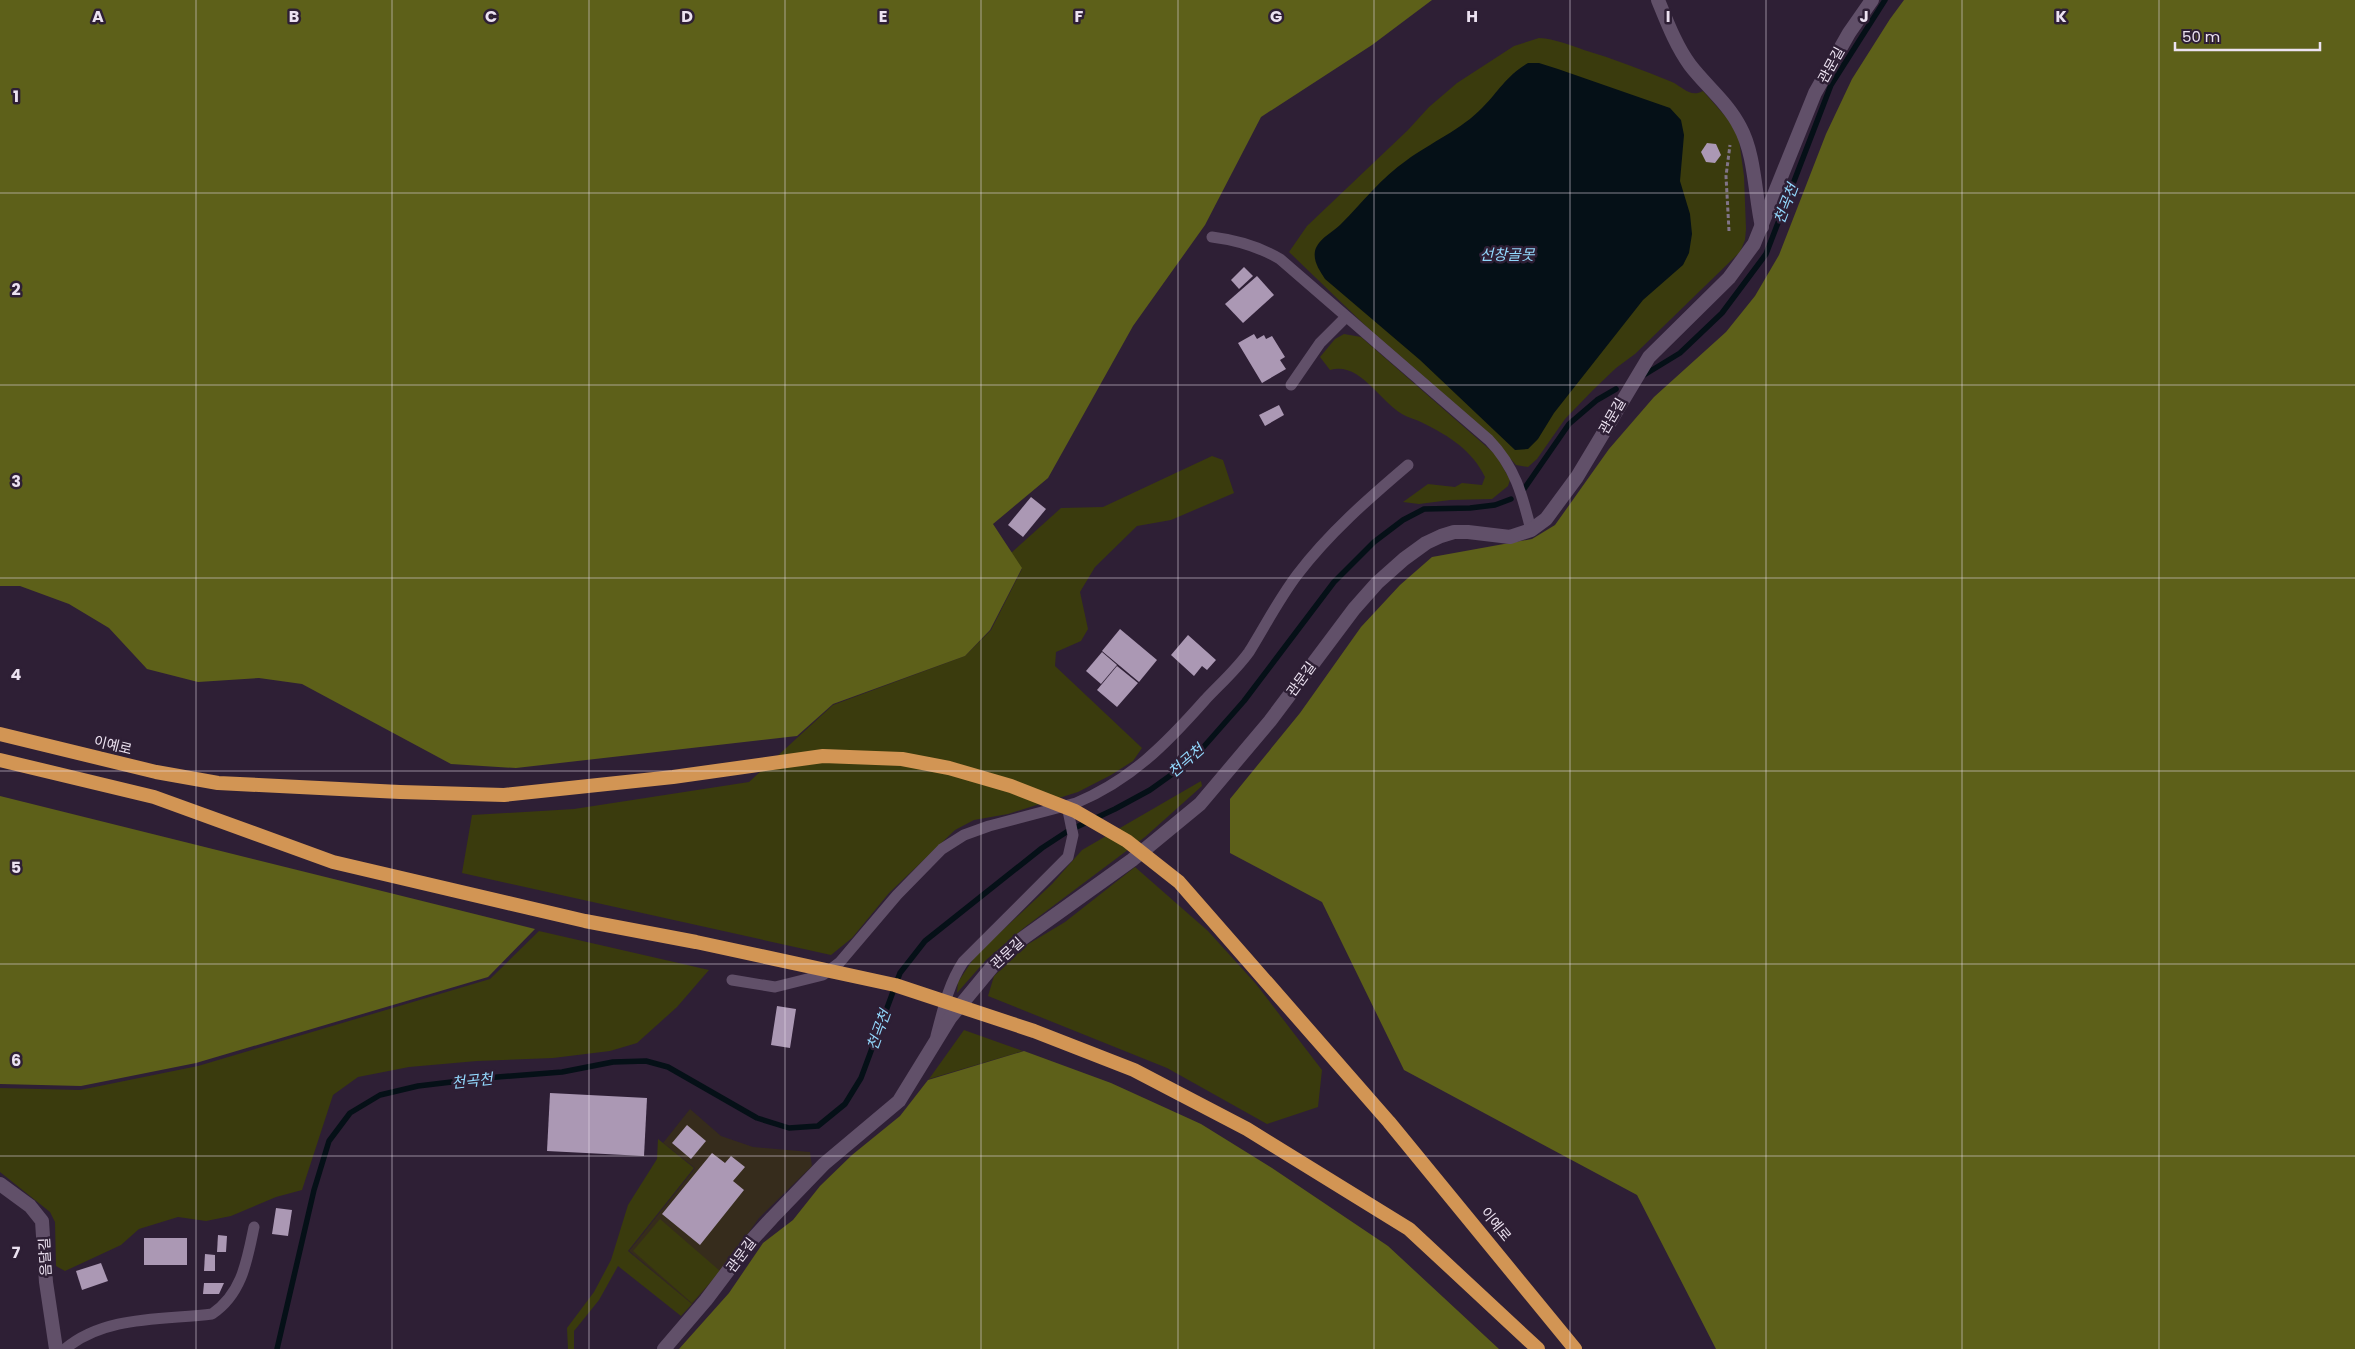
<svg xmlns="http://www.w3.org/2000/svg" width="2355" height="1349" font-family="Poppins,'Noto Sans KR',sans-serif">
  <rect width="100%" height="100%" fill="#2e1f35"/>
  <polygon fill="#362c1c" points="690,1109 721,1136 753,1147 810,1152 812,1166 759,1218 722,1270 692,1304 629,1251 695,1168 663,1143"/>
  <g fill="#3a3b0d">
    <path d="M1539,38C1555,39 1570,45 1584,50C1614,59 1643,70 1672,82C1683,87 1690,98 1703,91L1733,125L1739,140L1744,176L1746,229L1745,240L1740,252L1635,354L1616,368L1593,390L1565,419L1537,459L1528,467L1516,465L1485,430L1369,329L1289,252L1307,226L1408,130L1429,107L1457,83L1514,46Z"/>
    <path d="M1344,334L1361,337L1496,455L1510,480L1508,486L1492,499L1450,500L1419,504L1403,502L1428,484L1455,487L1462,483L1482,485L1485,477C1472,450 1449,436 1423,423C1416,419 1408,418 1402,414C1379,400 1359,361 1330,370L1320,357L1335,339Z"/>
    <polygon points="1212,456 1223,460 1234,493 1171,520 1137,526 1095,567 1080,592 1088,629 1081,641 1056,652 1055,666 1142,748 1133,761 1111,775 1078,792 1008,814 974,820 955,830 889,893 852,938 831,955 462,873 472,815 574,809 749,782 833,705 965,656 991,630 1022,569 1011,553 1061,508 1103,507"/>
    <polygon points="1201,781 1202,786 1145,837 1025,927 986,960 957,993 958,982 976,955 1052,884 1082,850"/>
    <polygon points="1135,867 1208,931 1256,984 1322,1070 1318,1107 1267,1124 1167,1068 988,996 994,976 1025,946 1065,922"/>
    <polygon points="539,931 709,970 677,1007 637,1043 610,1051 553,1058 477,1061 409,1067 358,1077 333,1095 302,1190 276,1197 231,1216 206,1221 178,1217 139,1229 121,1245 65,1271 56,1266 55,1222 50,1212 0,1172 0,1088 80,1090 198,1066 490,979"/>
    <polygon points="964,1030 1023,1051 929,1079"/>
    <polygon points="658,1139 694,1168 628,1251 692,1304 681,1316 618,1266 599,1300 574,1331 574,1349 568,1349 567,1328 594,1292 611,1260 628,1205 657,1159"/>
    <polygon points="660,1219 720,1271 692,1303 633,1251"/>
  </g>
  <g fill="#5d6019">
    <polygon points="0,0 1432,0 1372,45 1261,117 1205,225 1133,326 1048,478 993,524 1022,568 990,630 965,656 833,704 797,736 516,768 451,764 302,684 259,678 198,682 147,669 109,628 69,604 20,586 0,586"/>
    <polygon points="1904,0 2355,0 2355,1349 1716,1349 1637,1195 1404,1070 1322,902 1230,853 1230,799 1300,713 1361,627 1400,585 1432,557 1532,539 1555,525 1609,449 1654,397 1726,332 1755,296 1779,255 1826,134 1852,79 1890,19"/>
    <polygon points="0,796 535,929 488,977 196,1063 81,1086 0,1084"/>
    <polygon points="1024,1051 1111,1083 1201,1124 1272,1168 1388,1246 1499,1349 679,1349 729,1293 763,1243 793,1220 820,1186 852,1155 900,1116 928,1080"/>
  </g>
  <path fill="#051017" d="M1528,63H1539L1558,69L1670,108L1681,120L1684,135L1680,181L1690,214L1692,234L1689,253L1683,265L1643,300L1554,413L1538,439L1528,449L1515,450L1420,360L1325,279C1320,271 1313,262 1315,251C1318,239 1333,232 1341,224C1363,202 1381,178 1407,160C1430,143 1462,129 1482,108C1500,90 1505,77 1528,63Z"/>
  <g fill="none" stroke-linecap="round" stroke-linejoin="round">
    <g stroke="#051017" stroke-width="5.5">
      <polyline points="1644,375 1680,353 1722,313 1766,254 1831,85 1885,0"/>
      <polyline points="1524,489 1569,424 1597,400 1616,389"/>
      <polyline points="277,1349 314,1190 329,1141 350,1113 380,1095 418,1086 485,1078 562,1072 613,1062 646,1061 668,1067 757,1118 789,1128 818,1126 845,1104 861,1078 900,973 925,941 1042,848 1068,831 1115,809 1150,790 1192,760 1244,701 1334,582 1374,542 1403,520 1424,509 1470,508 1495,505 1511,499"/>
    </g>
  </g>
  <g fill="#ab98b4">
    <polygon points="1707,143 1716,144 1721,155 1715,163 1706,162 1701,152"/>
    <polygon points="1244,267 1253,276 1239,289 1231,280"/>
    <polygon points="1257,276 1274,295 1243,323 1225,304"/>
    <polygon points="1254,334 1257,339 1264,335 1266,339 1272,336 1285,357 1280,360 1286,369 1262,383 1238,343"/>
    <polygon points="1279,405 1284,415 1265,426 1259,415"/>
    <polygon points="1031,497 1046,509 1023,537 1008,525"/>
    <polygon points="1120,629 1157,660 1139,682 1102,651"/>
    <polygon points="1188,635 1216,660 1207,670 1202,666 1194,676 1171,655"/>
    <polygon points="1102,652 1117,665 1101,684 1086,671"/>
    <polygon points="1117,666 1138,683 1117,707 1097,690"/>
    <polygon points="777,1006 796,1009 790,1048 771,1045"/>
    <polygon points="550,1093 647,1098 644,1156 547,1151"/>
    <polygon points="687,1125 706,1141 691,1159 672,1143"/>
    <polygon points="712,1153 725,1163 731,1156 745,1167 733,1181 744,1190 700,1245 662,1214"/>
    <polygon points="276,1208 292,1210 288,1236 272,1234"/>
    <polygon points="218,1235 227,1236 226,1252 217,1252"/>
    <rect x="144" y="1238" width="43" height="27"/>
    <polygon points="205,1254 215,1255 215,1271 204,1271"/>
    <polygon points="101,1263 108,1281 82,1290 76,1271"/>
    <polygon points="204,1283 224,1283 219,1294 203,1294"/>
  </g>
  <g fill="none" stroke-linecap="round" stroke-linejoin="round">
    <polyline stroke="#817588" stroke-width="3" stroke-dasharray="4 2.5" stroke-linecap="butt" points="1729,231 1726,176 1730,145"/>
    <g stroke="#615069" stroke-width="11">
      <path d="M1212,237C1236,240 1258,246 1280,259L1489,440C1515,467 1522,494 1531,530"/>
      <polyline points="1291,385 1320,343 1346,317"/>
      <path d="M732,980L775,987L823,975L840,962L897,895L942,849L964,835L989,826L1076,803C1131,780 1166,744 1205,700C1220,684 1236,670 1249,652C1265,626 1279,599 1297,575C1329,533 1368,499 1408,465"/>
      <path d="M936,1036C943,1010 948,985 963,962L1068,857L1073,835L1067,806"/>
      <path d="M65,1349C105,1315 164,1320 212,1314C242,1294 247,1261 254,1227"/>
    </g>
    <g stroke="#615069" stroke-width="14">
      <path d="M1658,0C1667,22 1676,46 1690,65C1706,86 1728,103 1740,127C1755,154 1755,196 1762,227"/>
      <polyline points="0,1184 30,1206 42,1221 46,1282 56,1349"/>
      <polyline points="664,1349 706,1300 749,1243 772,1218 824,1164 899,1101 950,1018 997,961 1019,941 1132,860 1200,804 1270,721 1354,609 1377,583 1404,559 1426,543 1441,536 1454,532 1468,532 1510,537 1531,530 1546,519 1577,477 1649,357 1729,278 1754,244 1815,93 1849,33 1872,0"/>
    </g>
    <g stroke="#d29554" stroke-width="14">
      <polyline points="0,734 156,772 218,783 400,792 504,795 673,777 823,756 902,759 949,768 1011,786 1075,811 1127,841 1179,882 1389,1122 1575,1349"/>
      <polyline points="0,760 154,797 333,862 585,921 696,942 895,985 1034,1031 1134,1070 1247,1129 1409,1229 1538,1349"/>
    </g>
  </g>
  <path fill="none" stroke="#ece2f1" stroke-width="1" stroke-opacity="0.55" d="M196,0V1349M392,0V1349M589,0V1349M785,0V1349M981,0V1349M1178,0V1349M1374,0V1349M1570,0V1349M1766,0V1349M1962,0V1349M2159,0V1349M0,193H2355M0,385H2355M0,578H2355M0,771H2355M0,964H2355M0,1156H2355"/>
  <g text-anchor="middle" stroke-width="5" stroke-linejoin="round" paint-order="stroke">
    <g font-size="14" fill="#ece2f1" stroke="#2e1f35">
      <text transform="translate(1831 65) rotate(-61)" y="5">관문길</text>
      <text transform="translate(1612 416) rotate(-60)" y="5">관문길</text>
      <text transform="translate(1301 679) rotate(-54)" y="5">관문길</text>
      <text transform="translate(113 745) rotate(14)" y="5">이예로</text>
      <text transform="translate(1007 953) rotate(-43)" y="5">관문길</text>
      <text transform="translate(1496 1224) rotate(51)" y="5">이예로</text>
      <text transform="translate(741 1255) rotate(-53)" y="5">관문길</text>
      <text transform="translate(45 1257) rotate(-93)" y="5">음달길</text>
    </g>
    <g font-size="15" font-style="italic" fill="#92d7fc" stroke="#2e1f35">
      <text transform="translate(1786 204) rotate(-69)" y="5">천곡천</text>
      <text x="1507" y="260">선창골못</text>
      <text transform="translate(1186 761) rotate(-41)" y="5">천곡천</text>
      <text transform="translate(879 1030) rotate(-70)" y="5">천곡천</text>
      <text transform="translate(472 1081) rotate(-6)" y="5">천곡천</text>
    </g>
  </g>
  <g font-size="16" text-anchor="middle" font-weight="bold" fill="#ece2f1" stroke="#2e1f35" stroke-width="5" stroke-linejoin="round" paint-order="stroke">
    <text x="98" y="22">A</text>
    <text x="294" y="22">B</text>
    <text x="491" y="22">C</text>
    <text x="687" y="22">D</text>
    <text x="883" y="22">E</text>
    <text x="1079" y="22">F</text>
    <text x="1276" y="22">G</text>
    <text x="1472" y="22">H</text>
    <text x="1668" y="22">I</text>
    <text x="1864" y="22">J</text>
    <text x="2061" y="22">K</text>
    <text x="16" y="102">1</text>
    <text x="16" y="295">2</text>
    <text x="16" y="487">3</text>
    <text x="16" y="680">4</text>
    <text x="16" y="873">5</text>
    <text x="16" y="1066">6</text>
    <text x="16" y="1258">7</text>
  </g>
  <path d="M2175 42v8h145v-8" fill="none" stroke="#ece2f1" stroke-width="2.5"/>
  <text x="2182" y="42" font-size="15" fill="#ece2f1" stroke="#2e1f35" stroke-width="4" paint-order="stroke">50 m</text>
</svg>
